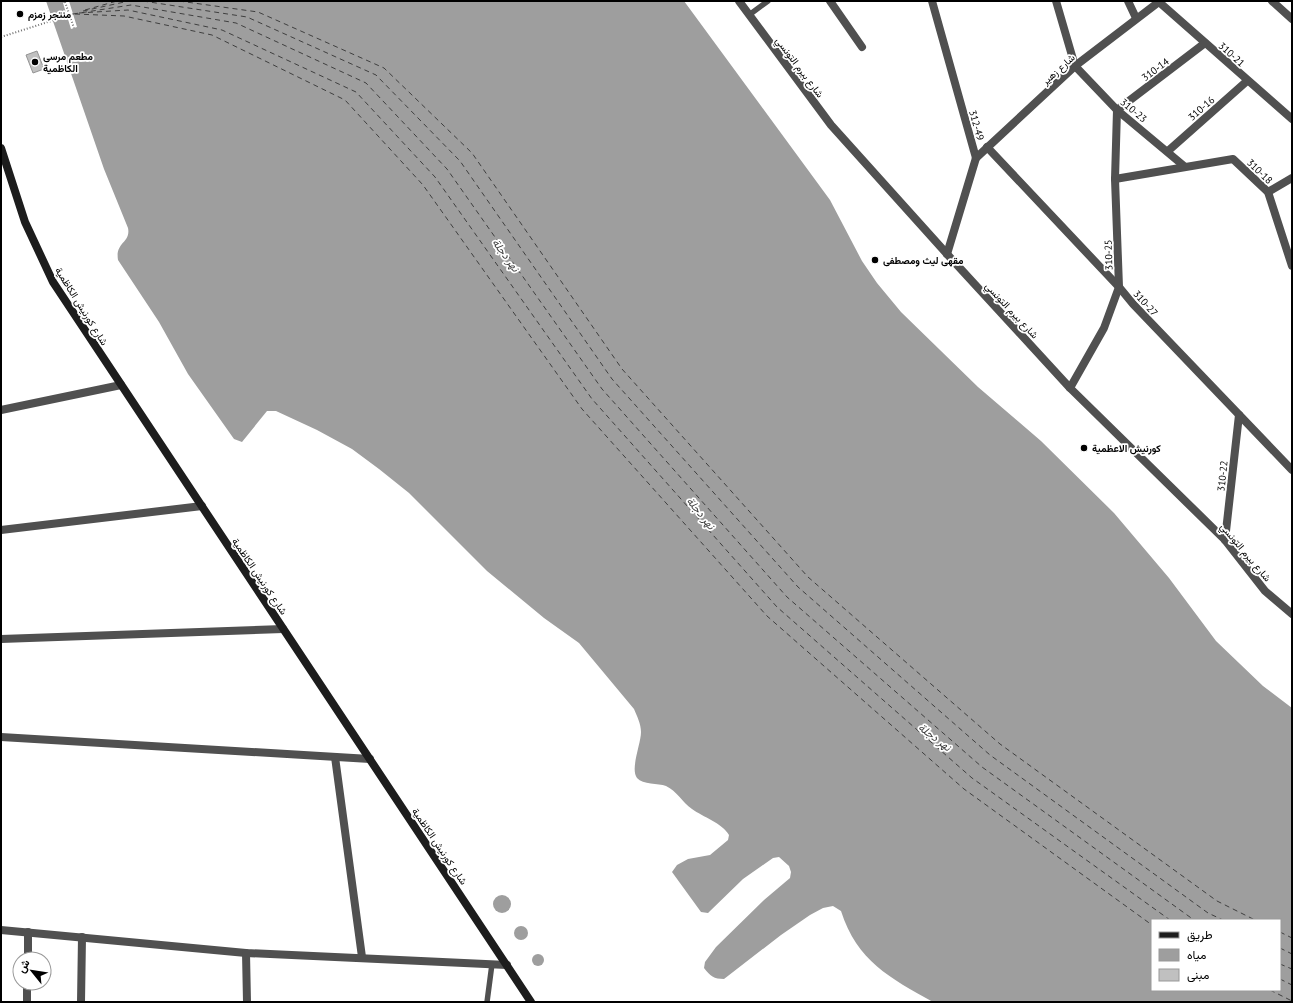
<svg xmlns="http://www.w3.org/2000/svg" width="1293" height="1003" font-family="'PT Sans',Vazirmatn,sans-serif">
  <rect width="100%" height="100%" fill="#fff"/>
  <g fill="#9e9e9e" fill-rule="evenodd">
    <path d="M46,1H684L830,200L862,261L877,283L901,312L978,387L1041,441L1114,513L1169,578L1216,641L1263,686L1292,708V1002H933C890,978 857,961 841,911L833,906L823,908L810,915L781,935L724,979C714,979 710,976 704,968L705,962L716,947L764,900L790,878L791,872L789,866L779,857L773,858L743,879L708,913L701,912L672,872L677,865L688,859L710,855L728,840L729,835C722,823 703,817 692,809C682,802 677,791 666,786C658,783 643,785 637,778C630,769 641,744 641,732C641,724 637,716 634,709L579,643L544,618L487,571L409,493L379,469L352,449L317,430L276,411H267L242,442L234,439L188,374L159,322L118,260C115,242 131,243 128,228L104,169ZM1152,920H1280V990H1152Z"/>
    <circle cx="502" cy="904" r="9"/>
    <circle cx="521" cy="933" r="7"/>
    <circle cx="538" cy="960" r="6"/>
  </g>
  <polygon fill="#fff" points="69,1 77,27 71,29 67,16 52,21 51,18 66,13 63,3"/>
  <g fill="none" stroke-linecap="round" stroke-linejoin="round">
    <g stroke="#3f3f3f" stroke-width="1" stroke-dasharray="5 4" stroke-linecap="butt">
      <polyline points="143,1 247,17 376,75 460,161 612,379 798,587 990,755 1208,913 1223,920"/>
      <polyline points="179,1 258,12 384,68 472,153 622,369 808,577 1000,744 1217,901 1255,920"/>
      <polyline points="85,10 117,1"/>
      <polyline points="83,11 129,1"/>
      <polyline points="79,13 128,10 222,30 356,92 435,177 592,399 777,607 972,778 1170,920"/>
      <polyline points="73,14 131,5 236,23 366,83 447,169 602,389 787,597 982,767 1194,920"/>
      <polyline points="75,14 124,16 212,35 345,100 423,185 582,409 767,616 964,789 1152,925"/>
      <polyline points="1280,932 1292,938"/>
      <polyline points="1280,948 1292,954"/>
      <polyline points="1280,964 1292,969"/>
      <polyline points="1280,979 1292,985"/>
      <polyline points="1270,990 1292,1001"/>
    </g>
  </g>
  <polygon fill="#c0c0c0" stroke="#949494" points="37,51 44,69 33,73 26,55"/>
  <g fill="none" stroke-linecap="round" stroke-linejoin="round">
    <g stroke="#727272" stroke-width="2" stroke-dasharray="1 2" stroke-linecap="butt">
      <polyline points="65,2 74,28"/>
      <polyline points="1,37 73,14"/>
    </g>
    <g stroke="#505050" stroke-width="5.5">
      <polyline points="749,15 768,1"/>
      <polyline points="487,1002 492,964"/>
    </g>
    <g stroke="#505050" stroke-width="8">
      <polyline points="739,1 831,125 947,254 1070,388 1225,540 1265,591 1292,614"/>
      <polyline points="830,1 862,47"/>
      <polyline points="932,1 976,158 947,254"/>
      <polyline points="1056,1 1075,66 1117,110 1184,166"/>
      <polyline points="1128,1 1136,18"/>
      <polyline points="1272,1 1292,19"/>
      <polyline points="1159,2 1292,119"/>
      <polyline points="987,147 1119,287 1133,304 1292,470"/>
      <polyline points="1168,151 1247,81"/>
      <polyline points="976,158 1075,66 1160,1"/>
      <polyline points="1115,179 1233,159 1268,192 1292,266"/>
      <polyline points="1268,192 1292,178"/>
      <polyline points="1070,388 1104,328 1119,287 1115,179 1117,110 1205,43"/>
      <polyline points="1,410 121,385"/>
      <polyline points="1,530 202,506"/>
      <polyline points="1225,540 1239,415"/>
      <polyline points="1,639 283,629"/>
      <polyline points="1,737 370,759"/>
      <polyline points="335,757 362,957"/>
      <polyline points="1,930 246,953 507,965"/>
      <polyline points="246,953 247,1002"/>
      <polyline points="28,959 28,932"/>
      <polyline points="27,1002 27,983"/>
      <polyline points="81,1002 82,937"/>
    </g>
    <polyline stroke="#1d1d1d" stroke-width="8" points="1,148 25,222 53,282 531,1002"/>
  </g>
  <g fill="#000" stroke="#fff" stroke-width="1.5">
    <circle cx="20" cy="14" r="4"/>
    <circle cx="35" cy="62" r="4"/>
    <circle cx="875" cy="260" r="4"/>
    <circle cx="1084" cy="448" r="4"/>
  </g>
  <g text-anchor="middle" stroke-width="3.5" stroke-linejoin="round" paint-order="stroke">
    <g font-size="10" font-weight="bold" fill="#000" stroke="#fff" text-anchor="start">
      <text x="28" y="18">منتجر زمزم</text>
      <text x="43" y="60">مطعم مرسى<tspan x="43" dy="12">الكاظمية</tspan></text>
      <text x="883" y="264">مقهى ليث ومصطفى</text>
      <text x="1092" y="452">كورنيش الاعظمية</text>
    </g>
    <g font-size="10" fill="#000" stroke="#fff">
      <text transform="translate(1232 54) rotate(42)" y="4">310-21</text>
      <text transform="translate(800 67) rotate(53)" y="4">شارع بيرم التونسي</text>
      <text transform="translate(1058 69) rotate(-42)" y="4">شارع زهير</text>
      <text transform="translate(1155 69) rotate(-37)" y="4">310-14</text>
      <text transform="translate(1201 108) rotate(-41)" y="4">310-16</text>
      <text transform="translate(1134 110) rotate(40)" y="4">310-23</text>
      <text transform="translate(977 125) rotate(74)" y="4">312-49</text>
      <text transform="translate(1260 171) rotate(44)" y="4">310-18</text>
      <text transform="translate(1108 255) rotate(-92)" y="4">310-25</text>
      <text transform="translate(1146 303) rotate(48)" y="4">310-27</text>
      <text transform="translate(82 306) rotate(58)" y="4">شارع كورنيش الكاظمية</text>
      <text transform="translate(1012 310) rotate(47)" y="4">شارع بيرم التونسي</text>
      <text transform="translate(1222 476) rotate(-84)" y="4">310-22</text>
      <text transform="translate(1246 552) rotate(50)" y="4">شارع بيرم التونسي</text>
      <text transform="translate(260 576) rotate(56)" y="4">شارع كورنيش الكاظمية</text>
      <text transform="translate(440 846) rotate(56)" y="4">شارع كورنيش الكاظمية</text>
    </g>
    <g font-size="11" font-style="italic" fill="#3f3f3f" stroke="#fff">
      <text transform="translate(506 255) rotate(54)" y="4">نهر دجلة</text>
      <text transform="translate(701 513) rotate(51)" y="4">نهر دجلة</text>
      <text transform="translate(935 737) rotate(37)" y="4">نهر دجلة</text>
    </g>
  </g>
  <rect width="1293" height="1003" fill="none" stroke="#000000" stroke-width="4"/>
  <rect x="1151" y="919" width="130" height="72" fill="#ffffff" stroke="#999999"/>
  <rect x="1159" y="932" width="20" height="6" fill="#1d1d1d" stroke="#999999"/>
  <text x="1187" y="939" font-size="12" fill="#000000">طريق</text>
  <rect x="1159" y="949" width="20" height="12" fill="#9e9e9e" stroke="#999999"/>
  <text x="1187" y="959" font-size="12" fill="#000000">مياه</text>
  <rect x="1159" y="969" width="20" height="12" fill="#c0c0c0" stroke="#999999"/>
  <text x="1187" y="979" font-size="12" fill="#000000">مبنى</text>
  <g transform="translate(32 971) rotate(300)"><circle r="19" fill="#ffffff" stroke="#999999"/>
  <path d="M0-3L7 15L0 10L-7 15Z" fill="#000000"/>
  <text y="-6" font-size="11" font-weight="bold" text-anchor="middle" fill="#000000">ش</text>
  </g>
</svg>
